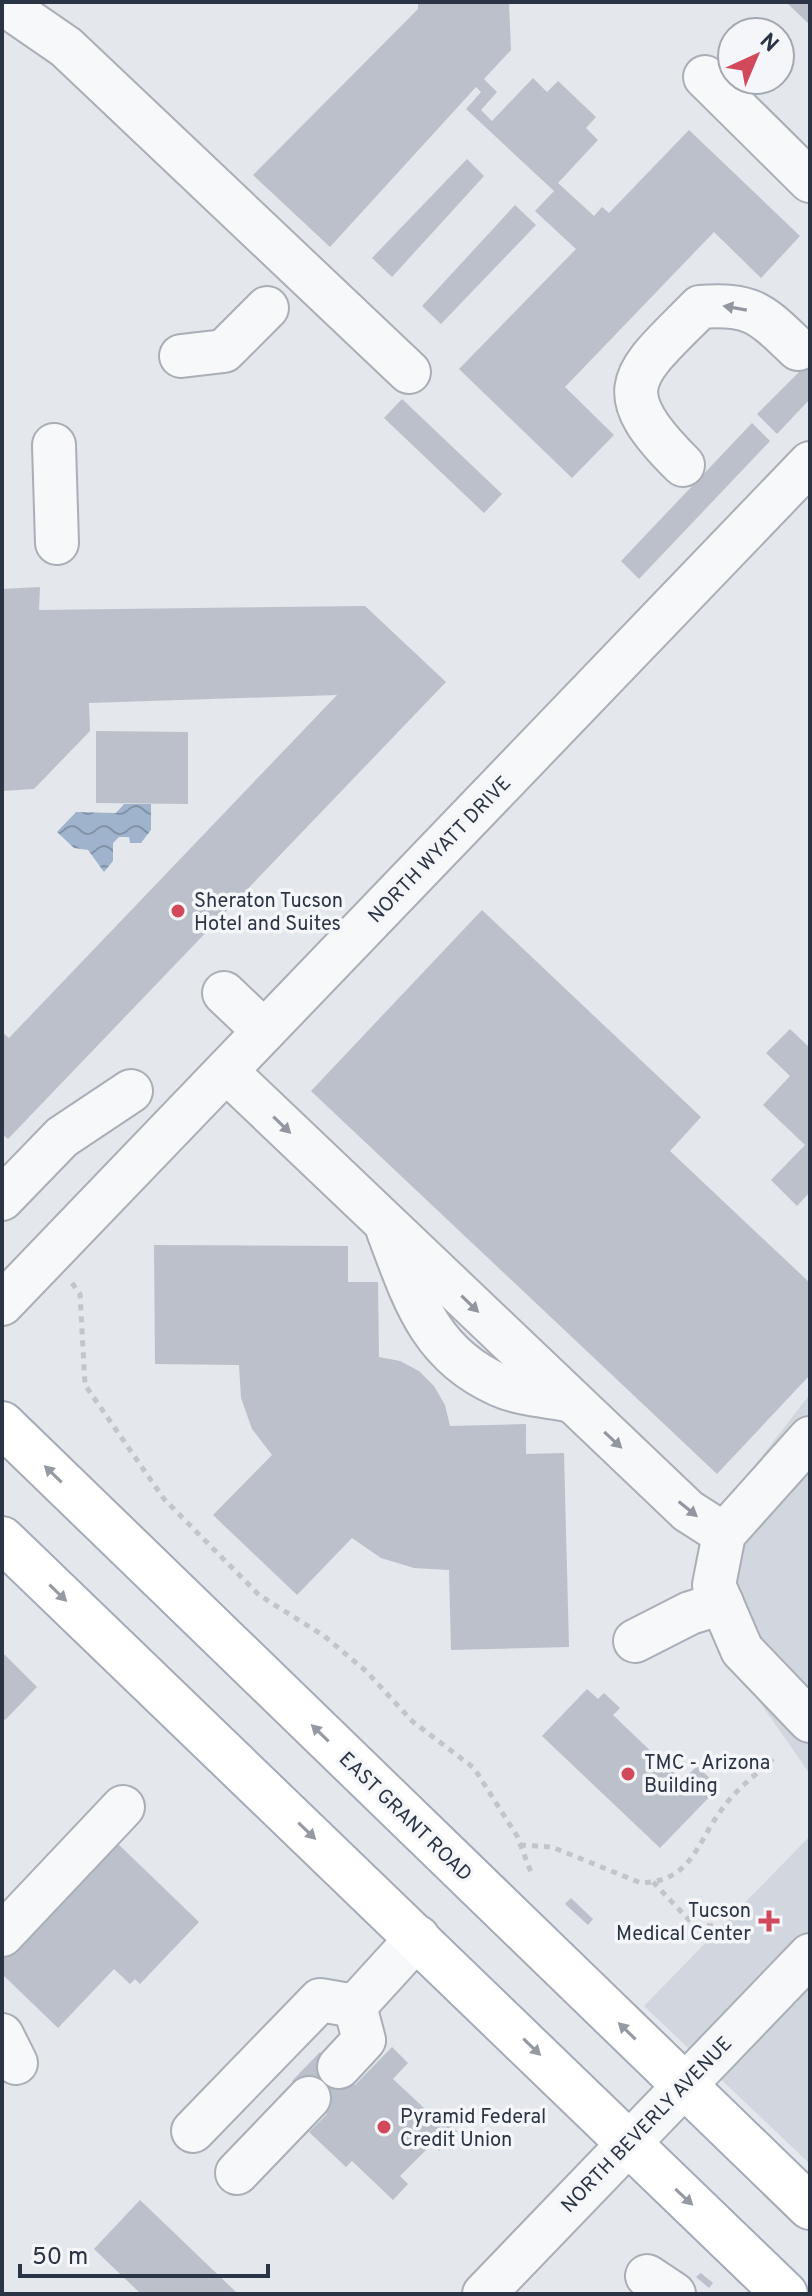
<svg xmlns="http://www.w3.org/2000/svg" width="812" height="2296" font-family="Overpass,sans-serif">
  <defs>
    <pattern id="water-waves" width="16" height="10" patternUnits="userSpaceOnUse" patternTransform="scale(2)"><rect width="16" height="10" fill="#9fb4cc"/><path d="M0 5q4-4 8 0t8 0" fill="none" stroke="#8293a7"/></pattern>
  </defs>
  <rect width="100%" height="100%" fill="#e4e7ec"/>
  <g fill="#d2d6de">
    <polygon points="810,1394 810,1774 695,1609 705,1530"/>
    <polygon points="810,1836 810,2164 644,2006"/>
  </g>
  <polygon fill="url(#water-waves)" points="124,804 151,804 151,830 141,843 130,843 129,837 119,837 113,843 113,861 104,872 88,850 74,848 57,832 76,812 116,813"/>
  <g fill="#bbc0ca">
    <polygon points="418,2 509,2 511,50 484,79 497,92 481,110 492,121 533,78 547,92 558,81 596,117 586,128 598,140 558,183 594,216 602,207 609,213 689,130 800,236 761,278 714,232 565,387 614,435 572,478 459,369 576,249 535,211 554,191 466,109 481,92 476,87 330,247 253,175 418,9"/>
    <polygon points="786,2 810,2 810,25"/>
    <polygon points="467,159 484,176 392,277 372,258"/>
    <polygon points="515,205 536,225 441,324 422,306"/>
    <polygon points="810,361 810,399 777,434 757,414"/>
    <polygon points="402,399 502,494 484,513 384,418"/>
    <polygon points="752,423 770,441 639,579 621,561"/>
    <polygon points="40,587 39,610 365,606 446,682 8,1139 2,1134 2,1032 9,1038 337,695 89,703 90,731 34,789 2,791 2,589"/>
    <polygon points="96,731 188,732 188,804 96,803"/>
    <polygon points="482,910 701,1117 670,1151 810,1283 810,1375 717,1474 311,1091"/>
    <polygon points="790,1029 810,1048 810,1192 797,1206 771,1180 805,1145 763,1105 790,1076 766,1053"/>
    <polygon points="154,1245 348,1246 348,1282 378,1282 379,1357 400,1361 419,1371 434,1386 445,1405 450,1426 526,1424 526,1454 564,1453 569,1647 451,1650 449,1570 414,1568 381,1558 352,1538 297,1595 213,1515 272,1455 252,1429 241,1398 239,1365 155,1364"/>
    <polygon points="2,1652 37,1687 5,1720 2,1717"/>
    <polygon points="587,1689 598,1699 604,1693 620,1708 613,1715 682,1781 697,1766 719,1787 660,1848 542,1736"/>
    <polygon points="114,1840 199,1922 140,1984 135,1979 130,1984 114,1969 58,2028 2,1974 2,1956"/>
    <polygon points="571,1898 593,1919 588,1925 565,1904"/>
    <polygon points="392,2047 408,2063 393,2079 438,2121 442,2117 458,2132 439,2151 432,2144 400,2176 408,2184 393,2200 352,2161 346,2167 309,2132 327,2114 292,2081 320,2052 355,2085"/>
    <polygon points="140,2200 238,2294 141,2294 94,2249"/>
    <polygon points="701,2273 713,2283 709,2288 696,2277"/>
  </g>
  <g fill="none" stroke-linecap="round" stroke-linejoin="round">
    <defs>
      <g id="minor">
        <polyline points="2,3 66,47 409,372"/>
        <polyline points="705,77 810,181"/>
        <polyline points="181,356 224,351 267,308"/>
        <polyline points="54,445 57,543"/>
        <path d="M683,465C605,388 634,374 700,307C753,303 761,314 798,349"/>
        <polyline points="224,993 264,1031"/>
        <polyline points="226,1071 688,1511 724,1534"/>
        <polyline points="2,1199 62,1137 131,1091"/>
        <path d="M388,1231C413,1297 429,1354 499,1385C521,1395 549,1396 572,1401"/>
        <polyline points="2,1304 810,463"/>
        <polyline points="810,1438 724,1534 714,1585 742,1650 810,1721"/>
        <polyline points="635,1641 690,1613 722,1603"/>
        <polyline points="2,1935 123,1807"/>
        <polyline points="2,2035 16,2063"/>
        <polyline points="339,2067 364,2040 355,2006"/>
        <polyline points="193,2131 320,2000 355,2006 418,1937"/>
        <polyline points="237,2173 309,2098"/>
        <polyline points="647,2276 674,2294"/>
        <polyline points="484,2294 810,1955"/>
      </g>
      <g id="major">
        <polyline points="2,1424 810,2207"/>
        <polyline points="2,1539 785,2294"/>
      </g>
    </defs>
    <use href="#minor" stroke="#a9aeb7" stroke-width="46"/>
    <use href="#major" stroke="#a3abb8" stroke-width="48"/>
    <g stroke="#c2c5cb" stroke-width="5" stroke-dasharray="6 6" stroke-linecap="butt">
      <polyline points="72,1283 80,1294 85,1385 164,1499 259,1595 324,1636 366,1671 412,1721 474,1768 517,1836 532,1875"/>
      <path d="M520,1845L552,1847L641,1883C691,1881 696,1845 720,1812C734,1791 754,1776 773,1759"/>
      <polyline points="653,1882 693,1924 713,1926 730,1934"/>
    </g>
    <use href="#minor" stroke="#f7f8fa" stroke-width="42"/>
    <use href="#major" stroke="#fff" stroke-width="44"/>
  </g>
  <defs><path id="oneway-solid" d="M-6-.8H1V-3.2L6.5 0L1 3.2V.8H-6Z" transform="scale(2)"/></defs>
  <g fill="#9196a0">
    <use href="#oneway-solid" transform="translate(735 308) rotate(-170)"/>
    <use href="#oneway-solid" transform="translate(282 1125) rotate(44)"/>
    <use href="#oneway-solid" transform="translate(470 1304) rotate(44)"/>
    <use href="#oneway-solid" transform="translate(613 1440) rotate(43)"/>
    <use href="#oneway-solid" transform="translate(688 1509) rotate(39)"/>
  </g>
  <g fill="#959aa2">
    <use href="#oneway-solid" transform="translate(53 1474) rotate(-136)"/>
    <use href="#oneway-solid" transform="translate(58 1593) rotate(44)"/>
    <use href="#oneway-solid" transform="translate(320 1733) rotate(-136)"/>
    <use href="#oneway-solid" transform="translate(307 1831) rotate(44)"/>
    <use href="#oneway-solid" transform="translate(627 2031) rotate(-136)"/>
    <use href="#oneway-solid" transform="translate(532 2047) rotate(44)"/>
    <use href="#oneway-solid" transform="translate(684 2197) rotate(43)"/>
  </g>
  <g fill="#d1495b" stroke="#f4f6f9" stroke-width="3">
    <circle cx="178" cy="911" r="8"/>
    <circle cx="628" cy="1774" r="8"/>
    <path d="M765 1909h8v8h8v8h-8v8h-8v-8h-8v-8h8z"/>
    <circle cx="384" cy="2127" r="8"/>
  </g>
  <g text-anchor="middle" stroke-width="7" stroke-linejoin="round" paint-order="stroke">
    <g font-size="20" fill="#2b3445" stroke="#f4f6f9">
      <text transform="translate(439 849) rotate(-46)" y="7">NORTH WYATT DRIVE</text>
      <text transform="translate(406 1816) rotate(44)" y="7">EAST GRANT ROAD</text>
      <text transform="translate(646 2124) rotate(-46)" y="7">NORTH BEVERLY AVENUE</text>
    </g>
    <g font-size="20" fill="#2b3445" stroke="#f4f6f9" text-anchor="start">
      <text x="194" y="907">Sheraton Tucson<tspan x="194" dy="23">Hotel and Suites</tspan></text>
      <text x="644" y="1769">TMC - Arizona<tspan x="644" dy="23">Building</tspan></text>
      <text x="751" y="1917" text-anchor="end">Tucson<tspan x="751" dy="23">Medical Center</tspan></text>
      <text x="400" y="2123">Pyramid Federal<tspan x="400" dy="23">Credit Union</tspan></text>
    </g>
  </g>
  <rect width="812" height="2296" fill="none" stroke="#2b3445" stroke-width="8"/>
  <g transform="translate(756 56) rotate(44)"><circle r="38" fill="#f4f6f9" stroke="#a4a8b1" stroke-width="2"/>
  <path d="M0-6L14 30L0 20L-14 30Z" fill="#d1495b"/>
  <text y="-12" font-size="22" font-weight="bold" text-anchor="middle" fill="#2b3445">N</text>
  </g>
  <path d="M20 2264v12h248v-12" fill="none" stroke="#2b3445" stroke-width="4"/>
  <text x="32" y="2264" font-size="24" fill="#2b3445" stroke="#f4f6f9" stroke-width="6" paint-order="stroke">50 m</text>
</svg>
